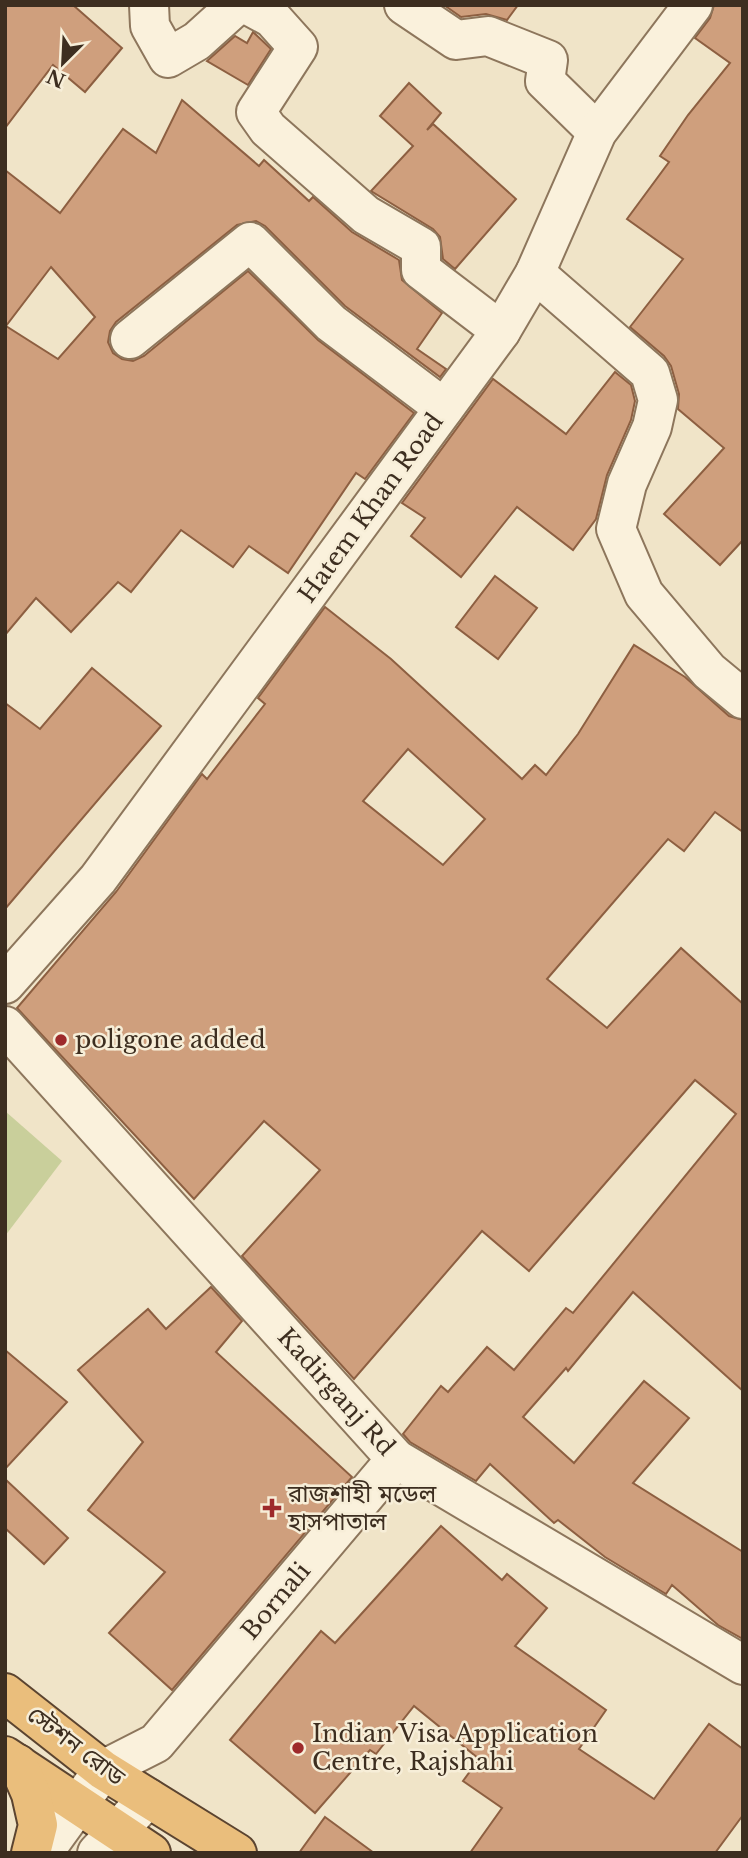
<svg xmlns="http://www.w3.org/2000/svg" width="748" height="1858" font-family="'Libre Baskerville','Noto Sans Bengali',serif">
  <rect width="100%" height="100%" fill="#f0e4c8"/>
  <polygon fill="#c9cf9b" points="5,1111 62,1161 5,1236"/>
  <g fill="#cf9f7d" stroke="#8d5f41" stroke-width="2" fill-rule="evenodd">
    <polygon points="5,5 73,5 122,48 85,92 53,65 5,128"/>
    <polygon points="444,5 518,5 507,20 486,14 461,17"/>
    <polygon points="714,5 743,5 743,540 720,565 664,514 724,448 678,409 679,394 671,366 664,356 630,327 683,259 627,219 669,162 660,156 688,115 730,63 695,38 710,18"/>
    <polygon points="253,32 271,49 248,85 207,61 235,36 247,43"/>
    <polygon points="409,83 441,113 427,130 433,124 516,199 455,269 443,259 440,237 433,229 371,191 413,146 380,116"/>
    <path d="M182,100L259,166L264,160L309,201L313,197L352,232L399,260L402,280L442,313L417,349L446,369L440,377L345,306L265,226L256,221L237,225L116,322L110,331L108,342L113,353L122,359L133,361L144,356L248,271L318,340L414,413L365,479L356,473L288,573L249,546L233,567L181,530L131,592L118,582L71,632L36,598L5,635V170L60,213L123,129L156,153ZM51,267L95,317L58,359L6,326Z"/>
    <polygon points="615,372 631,385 635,401 631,420 607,475 596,519 573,550 517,507 461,577 411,536 425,518 402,503 493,379 566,434"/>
    <polygon points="495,576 537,608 498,659 456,627"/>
    <path d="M325,607L391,659L522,779L535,765L546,775L578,734L634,645L685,677L729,716L743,720V832L715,812L684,851L668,839L547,979L607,1028L681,948L743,1004V1391L633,1292L568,1371L566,1368L523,1417L574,1463L644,1381L689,1418L633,1483L743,1552V1639L718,1625L672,1585L666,1594L605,1557L558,1520L554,1523L490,1464L476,1481L410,1442L403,1434L441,1386L448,1392L487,1347L514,1370L566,1308L573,1313L736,1114L695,1080L529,1271L482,1231L354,1379L242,1256L320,1170L264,1121L194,1199L17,1008L116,892L202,774L207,779L265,704L258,698ZM408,749L485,819L443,865L363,801Z"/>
    <polygon points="92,668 161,726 5,909 5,703 40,729"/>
    <polygon points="211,1287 242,1321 216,1352 352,1477 172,1690 109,1633 165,1572 88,1510 143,1442 78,1370 148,1309 166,1329"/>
    <polygon points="5,1350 67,1402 5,1469"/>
    <polygon points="5,1479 68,1538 44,1564 5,1528"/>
    <polygon points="441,1526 502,1580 507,1574 547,1608 515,1646 606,1710 579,1749 654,1799 709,1724 743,1749 743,1815 715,1853 470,1853 502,1808 463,1781 479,1759 414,1706 376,1754 370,1750 315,1813 230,1740 321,1631 335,1643"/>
    <polygon points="325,1817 374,1853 299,1853"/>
  </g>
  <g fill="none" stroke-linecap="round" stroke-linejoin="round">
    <defs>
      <g id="minor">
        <polyline points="149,5 150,26 168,58 197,41 237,5"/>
        <polyline points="248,5 272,18 298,47 256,112 268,129 366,215 421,247 421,270 501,331"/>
        <polyline points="404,5 456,40 488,36 548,60 545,81 597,132"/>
        <polyline points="535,273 650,373 658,400 652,427 627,484 616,529 644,594 709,671 743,699"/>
        <polyline points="130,339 250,242 331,323 444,408"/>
        <polyline points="5,984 98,879 501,331 535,273 597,132 693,5"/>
        <polyline points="5,1026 396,1459 743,1665"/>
        <polyline points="103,1770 156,1743 396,1459"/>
      </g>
      <g id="tertiary">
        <polyline points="43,1853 103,1770"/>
        <polyline points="97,1853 148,1798"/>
      </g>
      <g id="trunk">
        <polyline points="5,1693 103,1770 237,1853"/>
        <polyline points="5,1756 151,1853"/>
        <polyline points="18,1764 31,1794 38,1825 31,1853"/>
      </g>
    </defs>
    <use href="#minor" stroke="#8d765c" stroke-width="42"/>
    <use href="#tertiary" stroke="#8d765c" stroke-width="42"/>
    <use href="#trunk" stroke="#5b4430" stroke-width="42"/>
    <use href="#minor" stroke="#faf1dc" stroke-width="38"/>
    <use href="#tertiary" stroke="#faf1dc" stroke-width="38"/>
    <use href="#trunk" stroke="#eabe7c" stroke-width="38"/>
  </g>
  <g fill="#9e2a2b" stroke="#f7eed8" stroke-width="2.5">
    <circle cx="61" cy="1040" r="7"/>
    <path d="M268.5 1497.5h7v7h7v7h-7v7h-7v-7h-7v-7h7z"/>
    <circle cx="298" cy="1748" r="7"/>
  </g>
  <g text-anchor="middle" stroke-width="5" stroke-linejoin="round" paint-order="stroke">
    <g font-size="24" fill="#3d2e20" stroke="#f7eed8">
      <text transform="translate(371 508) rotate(-54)" y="8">Hatem Khan Road</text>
      <text transform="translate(336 1392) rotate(48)" y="8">Kadirganj Rd</text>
      <text transform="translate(276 1601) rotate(-50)" y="8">Bornali</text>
      <text transform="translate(76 1746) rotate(37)" y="8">স্টেশন রোড</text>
    </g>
    <g font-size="24" fill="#3d2e20" stroke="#f7eed8" text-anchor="start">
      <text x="75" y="1048">poligone added</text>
      <text x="288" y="1502">রাজশাহী মডেল<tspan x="288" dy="28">হাসপাতাল</tspan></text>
      <text x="312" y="1742">Indian Visa Application<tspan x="312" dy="28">Centre, Rajshahi</tspan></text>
    </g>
  </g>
  <rect width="748" height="1858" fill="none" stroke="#3d2e20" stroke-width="14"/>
  <g transform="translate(63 63) rotate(204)" stroke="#f7eed8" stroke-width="5" paint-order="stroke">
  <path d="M0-5L12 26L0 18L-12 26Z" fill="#3d2e20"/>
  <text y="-10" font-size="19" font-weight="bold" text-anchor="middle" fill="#3d2e20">N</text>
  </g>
</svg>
